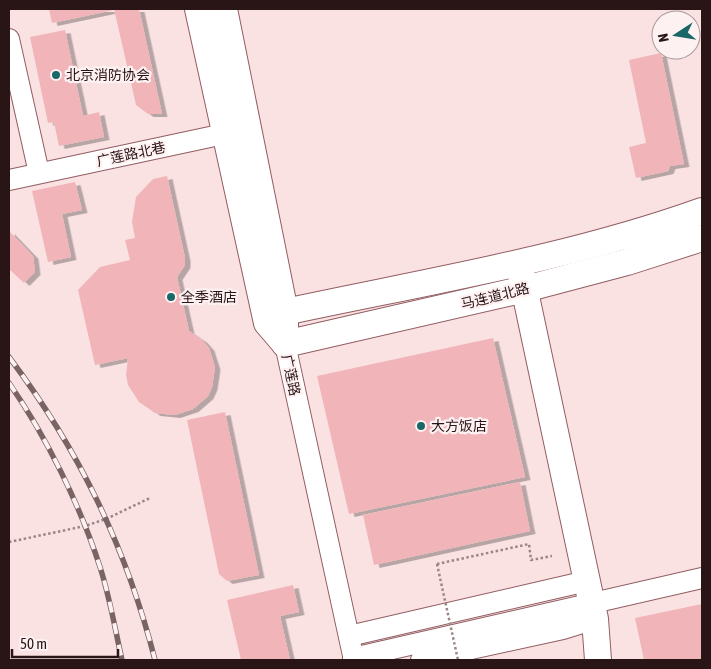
<svg xmlns="http://www.w3.org/2000/svg" width="711" height="669" font-family="'Asap Condensed','Noto Sans SC',sans-serif">
  <defs>
    <filter id="shadow"><feDropShadow dx="5.5" dy="3" stdDeviation="0" flood-color="#0004"/></filter>
  </defs>
  <rect width="100%" height="100%" fill="#fae1e2"/>
  <g fill="#f1b5b9" filter="url(#shadow)">
    <polygon points="49,9 114,9 114,10 52,23"/>
    <polygon points="114,9 139,9 162,114 148,114 136,105"/>
    <polygon points="65,30 83,116 99,112 104,137 59,146 54,122 48,123 30,37"/>
    <polygon points="661,53 684,164 670,166 668,171 636,178 629,147 646,143 629,60"/>
    <polygon points="167,176 185,258 185,265 177,277 189,331 202,340 209,348 215,367 212,387 208,396 193,409 175,415 155,413 139,402 128,385 126,375 128,358 95,365 78,290 100,267 130,260 125,240 135,238 132,222 136,197 153,179"/>
    <polygon points="75,182 82,210 62,214 71,257 48,262 32,191"/>
    <polygon points="9,231 33,256 35,272 24,283 9,269"/>
    <polygon points="493,338 525,477 349,514 317,376"/>
    <polygon points="225,412 259,575 227,581 219,574 187,420"/>
    <polygon points="520,482 530,531 374,565 363,515"/>
    <polygon points="293,585 299,612 280,616 290,660 241,660 227,600"/>
    <polygon points="702,604 702,660 644,660 635,618"/>
  </g>
  <g fill="none" stroke-linecap="round" stroke-linejoin="round">
    <defs>
      <g id="minor">
        <polyline points="9,39 39,173"/>
        <polyline points="9,180 224,134"/>
        <polyline points="285,344 354,660"/>
        <polyline points="349,636 587,581"/>
        <polyline points="353,658 702,578"/>
        <polyline points="421,660 563,629 595,619"/>
      </g>
      <g id="major">
        <polyline points="198,9 267,323 285,344"/>
        <polyline points="224,9 285,312 285,329"/>
        <polyline points="521,273 595,619 598,660"/>
        <path d="M285,312C424,282 568,259 702,211"/>
        <polyline points="285,344 525,289 627,262 702,238"/>
      </g>
    </defs>
    <use href="#minor" stroke="#925d62" stroke-width="22"/>
    <use href="#major" stroke="#925d62" stroke-width="28"/>
    <g stroke="#9c8586" stroke-width="2.5" stroke-dasharray="2.5 2.5" stroke-linecap="butt">
      <polyline points="9,542 85,526 106,519 150,498"/>
      <polyline points="437,564 529,544 531,560 552,556"/>
    </g>
    <use href="#minor" stroke="#fff" stroke-width="20"/>
    <use href="#major" stroke="#fff" stroke-width="26"/>
    <defs>
      <g id="rail">
        <path d="M9,357C79,450 126,547 155,660"/>
        <path d="M9,383C46,436 80,505 100,567C110,598 115,629 122,660"/>
      </g>
    </defs>
    <use href="#rail" stroke="#796364" stroke-width="5.5"/>
    <use href="#rail" stroke="#fef1f2" stroke-width="4" stroke-dasharray="11" stroke-linecap="butt"/>
    <polyline stroke="#9c8586" stroke-width="2.5" stroke-dasharray="2.5 2.5" stroke-linecap="butt" points="437,564 458,660"/>
  </g>
  <g fill="#196766" stroke="#fef1f2" stroke-width="2">
    <circle cx="56" cy="75" r="5"/>
    <circle cx="171" cy="297" r="5"/>
    <circle cx="421" cy="426" r="5"/>
  </g>
  <g text-anchor="middle" stroke-width="4.5" stroke-linejoin="round" paint-order="stroke">
    <g font-size="14" fill="#291416" stroke="#fef1f2" text-anchor="start">
      <text x="66" y="80">北京消防协会</text>
      <text x="181" y="302">全季酒店</text>
      <text x="431" y="431">大方饭店</text>
    </g>
    <g font-size="14" fill="#291416" stroke="#fef1f2">
      <text transform="translate(131 154) rotate(-12)" y="5">广莲路北巷</text>
      <text transform="translate(495 296) rotate(-14)" y="5">马连道北路</text>
      <text transform="translate(291 375) rotate(78)" y="5">广莲路</text>
    </g>
  </g>
  <rect width="711" height="669" fill="none" stroke="#291416" stroke-width="20"/>
  <g transform="translate(676 35) rotate(258)"><circle r="24" fill="#fef1f2" stroke="#a9999a"/>
  <path d="M0-4L9 19L0 12L-9 19Z" fill="#196766"/>
  <text y="-8" font-size="14" font-weight="bold" text-anchor="middle" fill="#291416">N</text>
  </g>
  <path d="M12 649v8h106v-8" fill="none" stroke="#291416" stroke-width="2.5"/>
  <text x="20" y="649" font-size="15" fill="#291416" stroke="#fef1f2" stroke-width="4" paint-order="stroke">50 m</text>
</svg>
